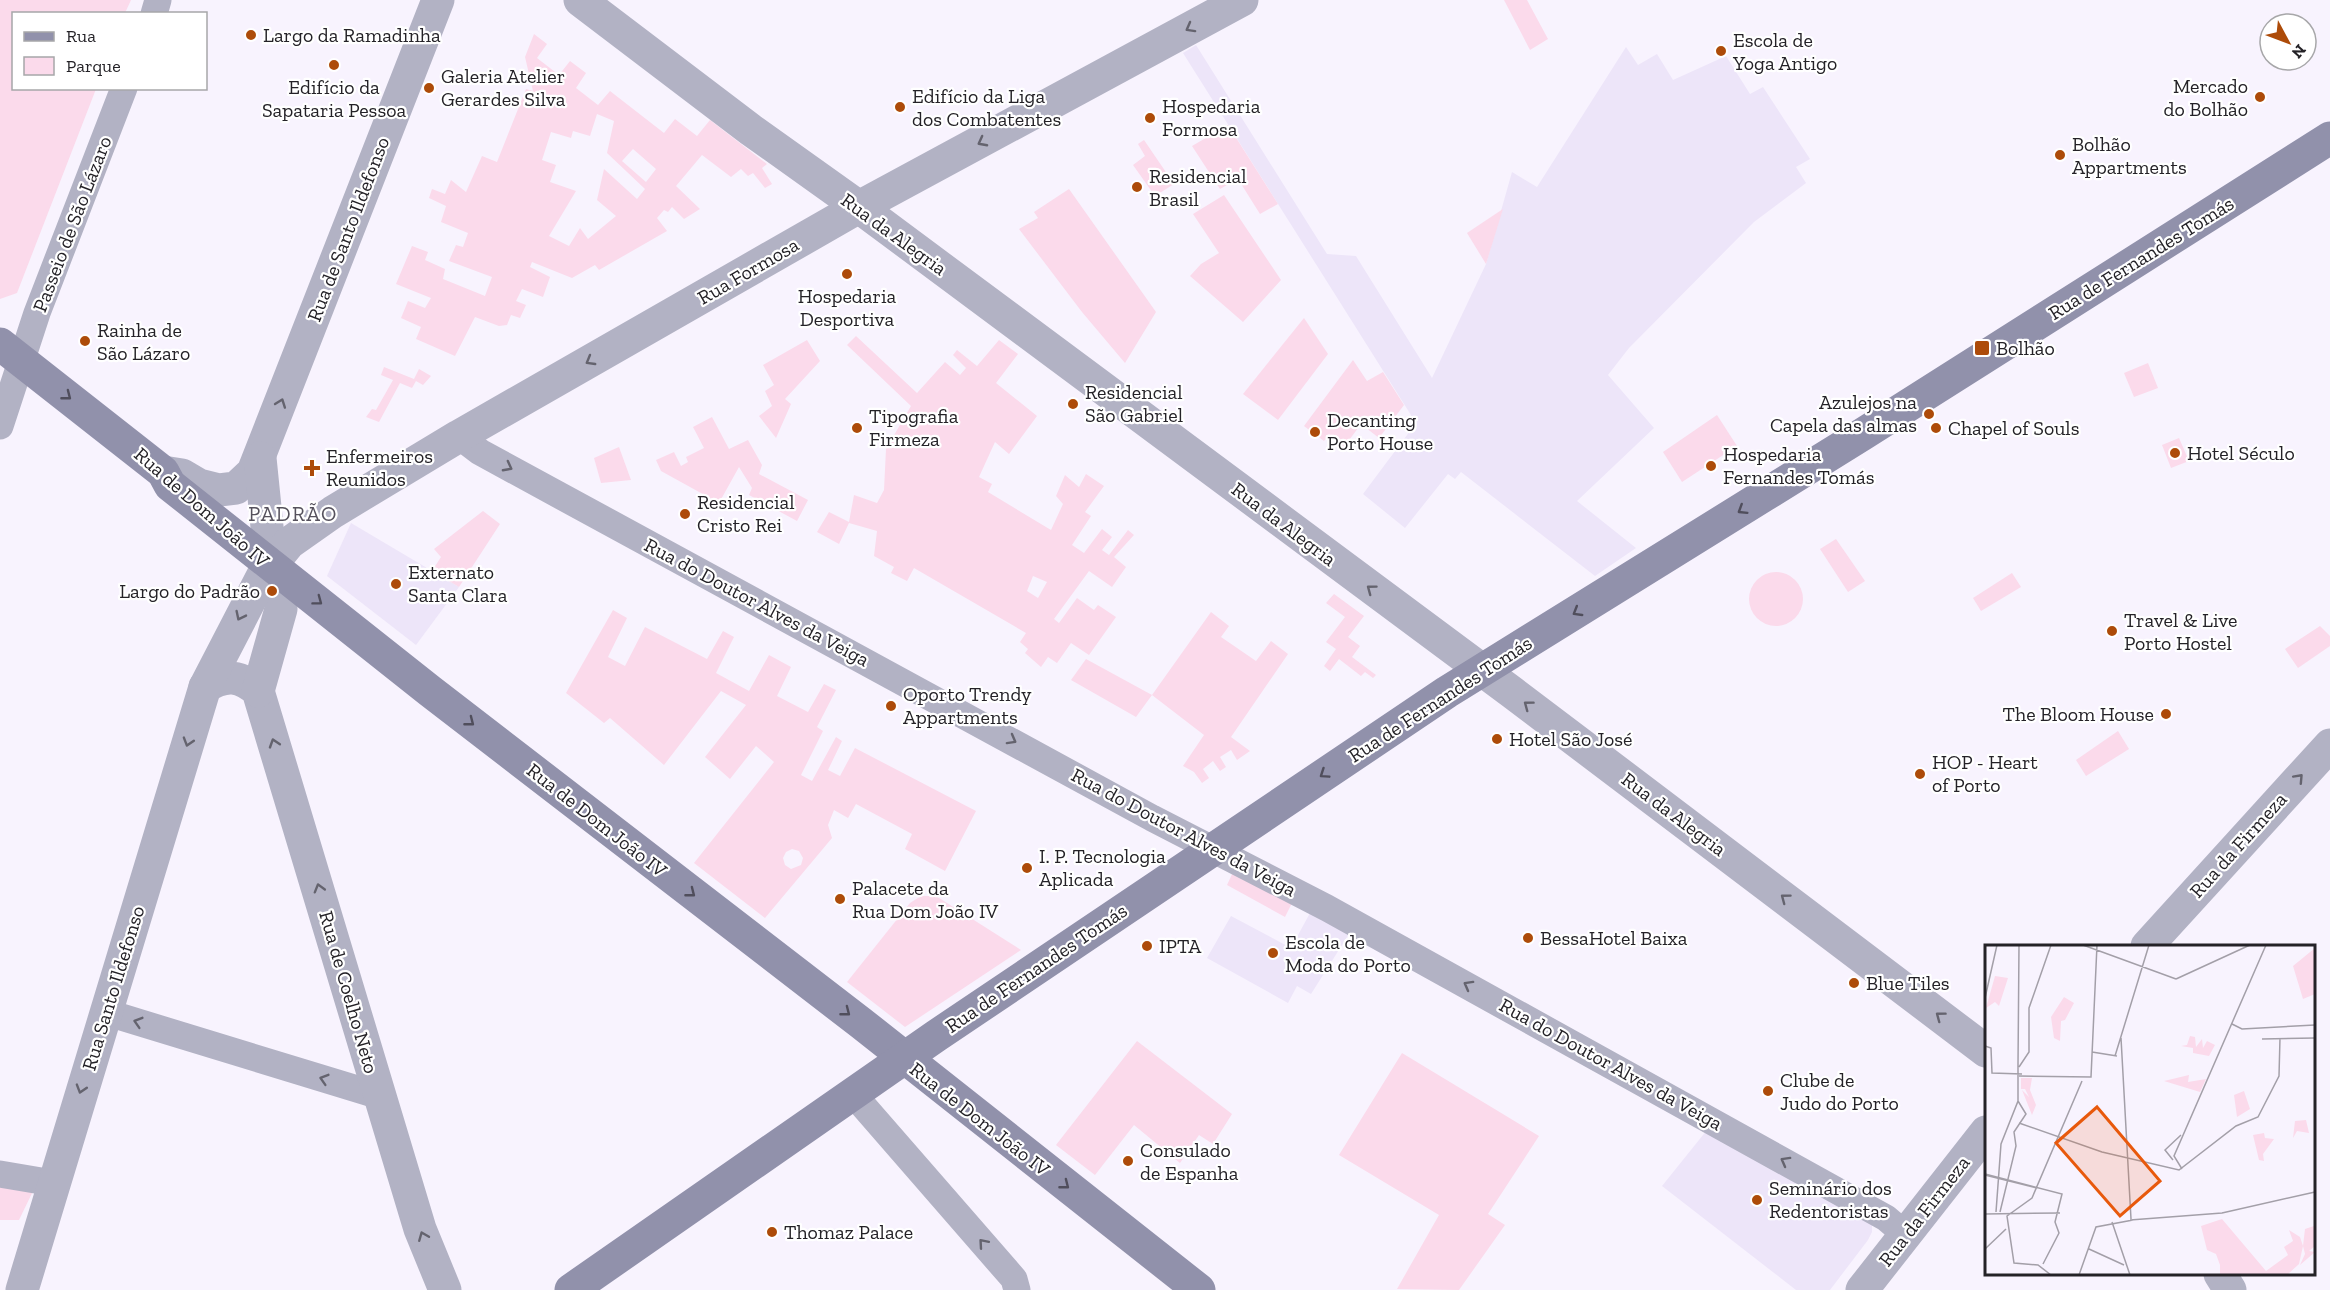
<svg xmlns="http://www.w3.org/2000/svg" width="2330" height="1290" font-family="'Zilla Slab',serif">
  <rect width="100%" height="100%" fill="#f8f3fe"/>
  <g fill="#ede5f9">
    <polygon points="1196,45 1327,254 1356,256 1432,378 1486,264 1512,172 1537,187 1626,47 1638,65 1657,54 1673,80 1726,56 1750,94 1763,87 1810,159 1796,167 1806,183 1754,222 1629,348 1608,375 1654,428 1577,501 1636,548 1595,576 1461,472 1455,479 1448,474 1405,528 1363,494 1416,423 1183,53"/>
    <polygon points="351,523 459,587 416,645 327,576"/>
    <polygon points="1310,913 1349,934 1311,994 1297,986 1288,1003 1207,958 1231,916 1291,948"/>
    <polygon points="1707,1130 1872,1225 1872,1232 1868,1240 1830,1290 1796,1290 1662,1186"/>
  </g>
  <g fill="#fbdaeb" fill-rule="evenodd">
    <polygon points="0,0 131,0 125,13 14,14 14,88 96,89 17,293 0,299"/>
    <polygon points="1504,0 1527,0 1548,39 1530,50"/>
    <path d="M534,34L547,44L537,58L559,75L570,61L586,73L576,88L598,105L610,91L664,133L675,119L697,136L710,120L767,164L762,168L772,184L765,188L753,173L748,176L741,169L731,177L702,155L676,186L700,209L684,219L672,207L668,212L664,210L657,218L667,231L599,270L595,265L572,278L532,262L530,267L550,277L543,297L522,289L516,301L526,305L520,318L511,315L507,325L499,326L475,317L455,356L416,339L421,327L401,318L408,301L425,308L431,298L396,284L412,246L428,252L425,260L445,269L443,279L485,296L492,277L449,261L456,245L463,247L468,233L441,222L446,206L429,198L432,189L445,194L451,180L466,192L482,156L497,162L526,89L533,91L525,57ZM597,114L614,121L607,153L645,189L637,199L604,169L597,200L616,216L588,239L580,228L569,246L549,236L576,191L550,182L556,165L542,160L551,132L571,138L573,131L590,136ZM633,149L656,169L646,182L622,161Z"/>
    <polygon points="1228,125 1278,204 1260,214 1238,179 1220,189 1192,146"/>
    <polygon points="1144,140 1174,184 1155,196 1133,165 1145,156 1138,144"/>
    <polygon points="1069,189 1156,312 1125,363 1082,312 1019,229 1038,218 1034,212"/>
    <polygon points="1224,195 1281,280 1243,322 1190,276 1201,264 1219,253 1193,214"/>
    <polygon points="1503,209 1486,264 1467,233"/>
    <polygon points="1304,318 1328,354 1278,420 1243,394"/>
    <path d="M856,336L917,393L945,362L960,375L966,368L953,355L957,350L977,366L999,340L1018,354L996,383L1037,416L1009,454L995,442L979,477L992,484L988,492L1051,530L1063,504L1056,496L1065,475L1079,487L1086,474L1104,486L1085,512L1091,516L1072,545L1084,553L1102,529L1112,537L1102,550L1109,555L1128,530L1134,535L1114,557L1126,567L1112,587L1089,571L1054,619L1059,623L1077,598L1094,610L1098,605L1116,617L1089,655L1071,643L1057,663L1048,657L1041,667L1025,653L1028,649L1020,642L1026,633L914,568L907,581L891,573L894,567L874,556L877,531L849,523L839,544L817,532L829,512L849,522L854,495L877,503L884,490L886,449L911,406L847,345ZM1033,576L1047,582L1038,598L1027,591Z"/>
    <polygon points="807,340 820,361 785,399 791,404 776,438 759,416 772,406 765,391 774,385 763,365"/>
    <polygon points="1353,360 1367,381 1383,372 1404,405 1379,438 1361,424 1344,447 1329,434 1324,441 1304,426"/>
    <polygon points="2148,363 2158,388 2134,397 2124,373"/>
    <polygon points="384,367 414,379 419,369 431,376 423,385 416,381 412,388 400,383 379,422 366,417 372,409 376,410 393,380 381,375"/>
    <polygon points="1717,415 1737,446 1682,482 1663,452"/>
    <polygon points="712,417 729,449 748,440 762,465 759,474 808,500 797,521 749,495 752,488 739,467 719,503 661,471 656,460 674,452 681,466 688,462 686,457 704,448 693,427"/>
    <polygon points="2179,438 2189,461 2171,468 2162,445"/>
    <polygon points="619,447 631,480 601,483 594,458"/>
    <polygon points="483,511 500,524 459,587 432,571 441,557 434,549"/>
    <polygon points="1836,539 1865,581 1848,592 1820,549"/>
    <circle cx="1776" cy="599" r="27"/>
    <polygon points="2012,573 2021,587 1981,611 1973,598"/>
    <polygon points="1334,594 1364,616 1348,637 1360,646 1352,657 1376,675 1373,678 1365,672 1361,676 1339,659 1330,671 1324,666 1336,649 1326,642 1345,617 1326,603"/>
    <path d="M613,610L627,618L608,657L625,666L645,627L707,659L723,631L734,637L716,673L749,691L769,655L791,667L777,696L808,712L824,684L836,690L817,727L823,731L801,775L812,781L836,737L842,741L828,770L840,776L855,748L976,811L945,871L905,849L912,834L856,804L848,818L834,810L828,825L832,838L765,918L694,863L774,762L756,746L730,779L705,757L746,705L721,691L664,765L610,718L604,723L566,693ZM792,849L799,851L803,858L801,865L791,869L785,865L783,858L786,852Z"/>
    <polygon points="1211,612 1229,626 1221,637 1256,661 1271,641 1288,654 1231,737 1250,751 1237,760 1231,750 1220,757 1226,767 1220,771 1213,761 1203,769 1209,778 1202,783 1194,772 1183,766 1204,735 1152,695 1136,717 1071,680 1086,659 1152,695"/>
    <polygon points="2320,626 2330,636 2330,646 2298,668 2285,649"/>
    <polygon points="2118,731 2129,749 2086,776 2076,760"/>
    <polygon points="1233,872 1292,903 1285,917 1227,885"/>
    <polygon points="921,896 936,896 1021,950 905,1027 847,982 910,903"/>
    <polygon points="1137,1041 1232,1114 1213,1144 1199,1135 1180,1163 1134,1125 1095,1175 1056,1145"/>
    <polygon points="1402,1053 1539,1136 1488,1214 1505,1225 1459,1290 1397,1289 1439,1215 1339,1155"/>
    <polygon points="0,1180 35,1187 19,1220 0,1220"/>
  </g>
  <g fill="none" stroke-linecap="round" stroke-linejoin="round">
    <g stroke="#b2b2c4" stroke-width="27">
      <polyline points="154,14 158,0"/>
      <polyline points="0,426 37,313 124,88"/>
      <polyline points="459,436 480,452 1152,818 1327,908 1886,1218 1906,1235"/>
      <polyline points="105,1012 380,1096"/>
      <polyline points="853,1094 1014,1279 1017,1290"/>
      <polyline points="0,1174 53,1183"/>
    </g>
    <g stroke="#b2b2c4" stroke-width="33">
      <polyline points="580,0 751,130 859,207 1513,693 1986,1051"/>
      <polyline points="163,472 182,475 199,485 219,490 236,488 253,472 438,0"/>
      <path d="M205,687C226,674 240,675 258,691L420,1229L445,1290"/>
      <polyline points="258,691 281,609 280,589 271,566 260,458"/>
      <polyline points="2147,946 2330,745"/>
      <polyline points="2220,1274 2230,1290"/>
      <polyline points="22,1290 205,687 263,575 289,543 333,512 459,436 859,207 1242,0"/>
      <polyline points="1862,1290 1986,1132"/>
    </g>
    <g stroke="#9191ab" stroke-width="33">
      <polyline points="0,344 163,472 170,485 430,691 861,1023 1199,1290"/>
      <polyline points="571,1290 936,1036 1447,692 1863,434 2330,138"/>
    </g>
  </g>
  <defs><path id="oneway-chevron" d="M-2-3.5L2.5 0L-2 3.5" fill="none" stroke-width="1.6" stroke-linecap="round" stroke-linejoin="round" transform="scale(1.5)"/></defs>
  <g stroke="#64636e">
    <use href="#oneway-chevron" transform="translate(1190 28) rotate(151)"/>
    <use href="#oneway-chevron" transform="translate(982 142) rotate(152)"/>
    <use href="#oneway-chevron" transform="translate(590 361) rotate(150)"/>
    <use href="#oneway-chevron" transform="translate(281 403) rotate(-70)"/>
    <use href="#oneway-chevron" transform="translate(508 467) rotate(28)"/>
    <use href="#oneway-chevron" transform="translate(1371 589) rotate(-143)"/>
    <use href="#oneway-chevron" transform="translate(240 616) rotate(116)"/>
    <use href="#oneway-chevron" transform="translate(1528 705) rotate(-143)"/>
    <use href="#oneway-chevron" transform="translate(1012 740) rotate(29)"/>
    <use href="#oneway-chevron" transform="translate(188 742) rotate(107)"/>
    <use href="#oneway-chevron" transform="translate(274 743) rotate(-108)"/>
    <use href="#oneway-chevron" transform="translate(2299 778) rotate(-47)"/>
    <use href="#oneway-chevron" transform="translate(319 888) rotate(-106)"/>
    <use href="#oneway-chevron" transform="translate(1785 898) rotate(-143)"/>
    <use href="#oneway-chevron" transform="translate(1468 985) rotate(-151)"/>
    <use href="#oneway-chevron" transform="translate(1940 1016) rotate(-143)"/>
    <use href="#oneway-chevron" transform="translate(138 1022) rotate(-163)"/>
    <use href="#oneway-chevron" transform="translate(324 1079) rotate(-163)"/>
    <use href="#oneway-chevron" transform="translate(81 1089) rotate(107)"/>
    <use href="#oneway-chevron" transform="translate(1785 1161) rotate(-151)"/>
    <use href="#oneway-chevron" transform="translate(423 1236) rotate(-112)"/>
    <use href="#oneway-chevron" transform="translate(983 1243) rotate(-131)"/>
  </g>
  <g stroke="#504e5c">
    <use href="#oneway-chevron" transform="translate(67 396) rotate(38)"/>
    <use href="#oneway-chevron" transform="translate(1742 510) rotate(148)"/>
    <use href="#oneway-chevron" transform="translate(318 601) rotate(37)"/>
    <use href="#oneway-chevron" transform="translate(1577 612) rotate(149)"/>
    <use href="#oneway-chevron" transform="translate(470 722) rotate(38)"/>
    <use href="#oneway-chevron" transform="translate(1324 774) rotate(146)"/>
    <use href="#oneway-chevron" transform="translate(691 893) rotate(38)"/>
    <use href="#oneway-chevron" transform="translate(846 1012) rotate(38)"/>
    <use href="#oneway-chevron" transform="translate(1065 1185) rotate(38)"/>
  </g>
  <g fill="#ad4b09" stroke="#fff" stroke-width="2">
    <circle cx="251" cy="35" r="6"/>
    <circle cx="1721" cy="51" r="6"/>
    <circle cx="334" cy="65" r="6"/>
    <circle cx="429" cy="88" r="6"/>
    <circle cx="2260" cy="97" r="6"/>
    <circle cx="900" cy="107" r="6"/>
    <circle cx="1150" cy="118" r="6"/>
    <circle cx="2060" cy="155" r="6"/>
    <circle cx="1137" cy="187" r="6"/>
    <circle cx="847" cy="274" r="6"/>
    <circle cx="85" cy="341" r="6"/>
    <rect x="1974" y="340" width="16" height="16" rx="3"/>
    <circle cx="1073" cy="404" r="6"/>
    <circle cx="1929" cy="414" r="6"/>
    <circle cx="857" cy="428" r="6"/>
    <circle cx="1936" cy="428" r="6"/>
    <circle cx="1315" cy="432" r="6"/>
    <circle cx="2175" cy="453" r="6"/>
    <circle cx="1711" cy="466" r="6"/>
    <path d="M309 459h6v6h6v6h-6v6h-6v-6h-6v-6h6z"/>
    <circle cx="685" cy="514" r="6"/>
    <circle cx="396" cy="584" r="6"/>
    <circle cx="272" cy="591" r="6"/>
    <circle cx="2112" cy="631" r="6"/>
    <circle cx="891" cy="706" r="6"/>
    <circle cx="2166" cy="714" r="6"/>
    <circle cx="1497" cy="739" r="6"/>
    <circle cx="1920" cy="774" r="6"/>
    <circle cx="1027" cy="868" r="6"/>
    <circle cx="840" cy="899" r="6"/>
    <circle cx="1528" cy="938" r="6"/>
    <circle cx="1147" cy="946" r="6"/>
    <circle cx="1273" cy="953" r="6"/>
    <circle cx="1854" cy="983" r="6"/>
    <circle cx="1768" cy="1091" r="6"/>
    <circle cx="1128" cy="1161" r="6"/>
    <circle cx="1757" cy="1200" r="6"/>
    <circle cx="772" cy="1232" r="6"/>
  </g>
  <g text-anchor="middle" stroke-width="4.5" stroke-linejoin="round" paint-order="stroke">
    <g font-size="20" fill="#242227" stroke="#fff" text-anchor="start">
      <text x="263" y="42">Largo da Ramadinha</text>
      <text x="1733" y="47">Escola de<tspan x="1733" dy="23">Yoga Antigo</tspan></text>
      <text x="441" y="83">Galeria Atelier<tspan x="441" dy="23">Gerardes Silva</tspan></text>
      <text x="2248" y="93" text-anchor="end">Mercado<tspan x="2248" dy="23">do Bolhão</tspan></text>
      <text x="334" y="94" text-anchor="middle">Edifício da<tspan x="334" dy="23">Sapataria Pessoa</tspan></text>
      <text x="912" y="103">Edifício da Liga<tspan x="912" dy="23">dos Combatentes</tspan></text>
      <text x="1162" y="113">Hospedaria<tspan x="1162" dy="23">Formosa</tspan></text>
      <text x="2072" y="151">Bolhão<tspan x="2072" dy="23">Appartments</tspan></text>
      <text x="1149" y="183">Residencial<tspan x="1149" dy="23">Brasil</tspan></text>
      <text x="847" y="303" text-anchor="middle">Hospedaria<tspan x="847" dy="23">Desportiva</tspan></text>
      <text x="97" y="337">Rainha de<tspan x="97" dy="23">São Lázaro</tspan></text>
      <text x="1996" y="355">Bolhão</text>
      <text x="1085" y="399">Residencial<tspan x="1085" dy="23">São Gabriel</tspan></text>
      <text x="1917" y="409" text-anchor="end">Azulejos na<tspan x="1917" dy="23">Capela das almas</tspan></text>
      <text x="869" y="423">Tipografia<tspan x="869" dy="23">Firmeza</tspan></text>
      <text x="1327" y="427">Decanting<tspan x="1327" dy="23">Porto House</tspan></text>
      <text x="1948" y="435">Chapel of Souls</text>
      <text x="2187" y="460">Hotel Século</text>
      <text x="1723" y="461">Hospedaria<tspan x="1723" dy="23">Fernandes Tomás</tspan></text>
      <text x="326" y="463">Enfermeiros<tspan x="326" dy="23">Reunidos</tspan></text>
      <text x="697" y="509">Residencial<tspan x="697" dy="23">Cristo Rei</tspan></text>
      <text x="408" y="579">Externato<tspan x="408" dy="23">Santa Clara</tspan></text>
      <text x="260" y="598" text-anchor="end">Largo do Padrão</text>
      <text x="2124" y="627">Travel &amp; Live<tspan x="2124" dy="23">Porto Hostel</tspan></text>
      <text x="903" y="701">Oporto Trendy<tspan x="903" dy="23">Appartments</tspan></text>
      <text x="2154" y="721" text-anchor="end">The Bloom House</text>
      <text x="1509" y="746">Hotel São José</text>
      <text x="1932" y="769">HOP - Heart<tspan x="1932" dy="23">of Porto</tspan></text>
      <text x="1039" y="863">I. P. Tecnologia<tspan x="1039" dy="23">Aplicada</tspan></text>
      <text x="852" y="895">Palacete da<tspan x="852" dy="23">Rua Dom João IV</tspan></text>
      <text x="1540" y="945">BessaHotel Baixa</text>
      <text x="1285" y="949">Escola de<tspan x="1285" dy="23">Moda do Porto</tspan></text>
      <text x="1159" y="953">IPTA</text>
      <text x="1866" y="990">Blue Tiles</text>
      <text x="1780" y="1087">Clube de<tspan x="1780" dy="23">Judo do Porto</tspan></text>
      <text x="1140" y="1157">Consulado<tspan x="1140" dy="23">de Espanha</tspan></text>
      <text x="1769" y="1195">Seminário dos<tspan x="1769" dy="23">Redentoristas</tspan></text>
      <text x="784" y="1239">Thomaz Palace</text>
    </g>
    <g font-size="20" fill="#242227" stroke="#fff">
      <text transform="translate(72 224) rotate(-69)" y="7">Passeio de São Lázaro</text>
      <text transform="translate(348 229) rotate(-69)" y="7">Rua de Santo Ildefonso</text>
      <text transform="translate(894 234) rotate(36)" y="7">Rua da Alegria</text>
      <text transform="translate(2141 258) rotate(-32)" y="7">Rua de Fernandes Tomás</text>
      <text transform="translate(748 271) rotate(-30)" y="7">Rua Formosa</text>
      <text transform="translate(202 507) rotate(41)" y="7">Rua de Dom João IV</text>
      <text transform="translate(1284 524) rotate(37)" y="7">Rua da Alegria</text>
      <text transform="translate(757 602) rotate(28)" y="7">Rua do Doutor Alves da Veiga</text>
      <text transform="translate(1440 699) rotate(-33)" y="7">Rua de Fernandes Tomás</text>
      <text transform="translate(1674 814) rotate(37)" y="7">Rua da Alegria</text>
      <text transform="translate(597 820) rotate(38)" y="7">Rua de Dom João IV</text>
      <text transform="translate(1184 832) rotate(28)" y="7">Rua do Doutor Alves da Veiga</text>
      <text transform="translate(2238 845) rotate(-48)" y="7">Rua da Firmeza</text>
      <text transform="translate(1036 968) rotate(-34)" y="7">Rua de Fernandes Tomás</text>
      <text transform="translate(113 988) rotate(-73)" y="7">Rua Santo Ildefonso</text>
      <text transform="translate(349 992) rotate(74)" y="7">Rua de Coelho Neto</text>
      <text transform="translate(1611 1064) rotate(29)" y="7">Rua do Doutor Alves da Veiga</text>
      <text transform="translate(980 1119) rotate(38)" y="7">Rua de Dom João IV</text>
      <text transform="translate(1924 1211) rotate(-52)" y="7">Rua da Firmeza</text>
    </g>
    <g font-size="21" letter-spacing="1.5" fill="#55515c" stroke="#fff">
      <text x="293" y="521">PADRÃO</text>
    </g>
  </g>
  <g transform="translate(1985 945)">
    <rect width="330" height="330" fill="#f8f3fe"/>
    <path d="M330,3V49L318,54L308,21ZM10,31L23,33L14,61L10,57L1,63ZM79,52L89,58L80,75L76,76L75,96L69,93L66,72ZM205,91L210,92L211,102L217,94L218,103L222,96L230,100L224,111L208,108V103L196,101L202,100ZM204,130L203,137L221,134L215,147L179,136ZM36,133H47L45,145L51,160L47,170L37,145L44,152L40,144H36ZM259,146L265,164L252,172L249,150ZM321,175L324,188L312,186L308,193L310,176ZM279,188L280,193L289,194L278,209L279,216L274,215L268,190ZM237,274L281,326L303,310L299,302L308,296L304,285L315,292L318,301L320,284L329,281L330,301L324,306L330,307L315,320L320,309L318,301L314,319L302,330H235V320L231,309L222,305L216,281Z" fill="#fbdaeb"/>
    <path fill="none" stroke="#a39fa8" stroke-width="1.5" d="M98,0L191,34M191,34L265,0M0,53L12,0M247,79L257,84L330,80M136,93L146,274M277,94L330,93M0,101L6,103L7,128L37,129M107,107L132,111M130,111L164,0M33,121L34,0M34,122L44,107V63L66,0M34,131L106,132L112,0M34,178L117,207L194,225L251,181L273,172L294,131L295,93M188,215L180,205L196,190M197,224L189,211L281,0M0,229L77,249L70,277L74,288L58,319M0,230L52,243M11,267L16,199L33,156V118M15,267L31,201L29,187L41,169L33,156M0,269L75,268M145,275L237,268L330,247M127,277L145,330M0,304L21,284M104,304L139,320M66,330L53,320L29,318L22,271L47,253L97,136M94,330L111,282L148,275"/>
    <path fill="#e8590c" fill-opacity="0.15" stroke="#e8590c" stroke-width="3" d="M112,162L175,236L135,271L71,198Z"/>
    <rect width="330" height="330" fill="none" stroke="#242227" stroke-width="3"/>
  </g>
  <rect x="12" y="12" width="195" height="78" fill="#ffffff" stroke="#a7a7a9" stroke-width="1.5"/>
  <rect x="24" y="32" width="30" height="9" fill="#9191ab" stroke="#a7a7a9" stroke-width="1.5"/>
  <text x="66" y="42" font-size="18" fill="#242227">Rua</text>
  <rect x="24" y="57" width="30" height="18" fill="#fbdaeb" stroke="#a7a7a9" stroke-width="1.5"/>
  <text x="66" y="72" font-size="18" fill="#242227">Parque</text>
  <g transform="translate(2288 42) rotate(131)"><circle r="28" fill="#ffffff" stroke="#a7a7a9" stroke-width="1.5"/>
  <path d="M0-4.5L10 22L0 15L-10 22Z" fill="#ad4b09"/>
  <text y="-9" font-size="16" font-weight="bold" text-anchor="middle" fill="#242227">N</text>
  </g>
</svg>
